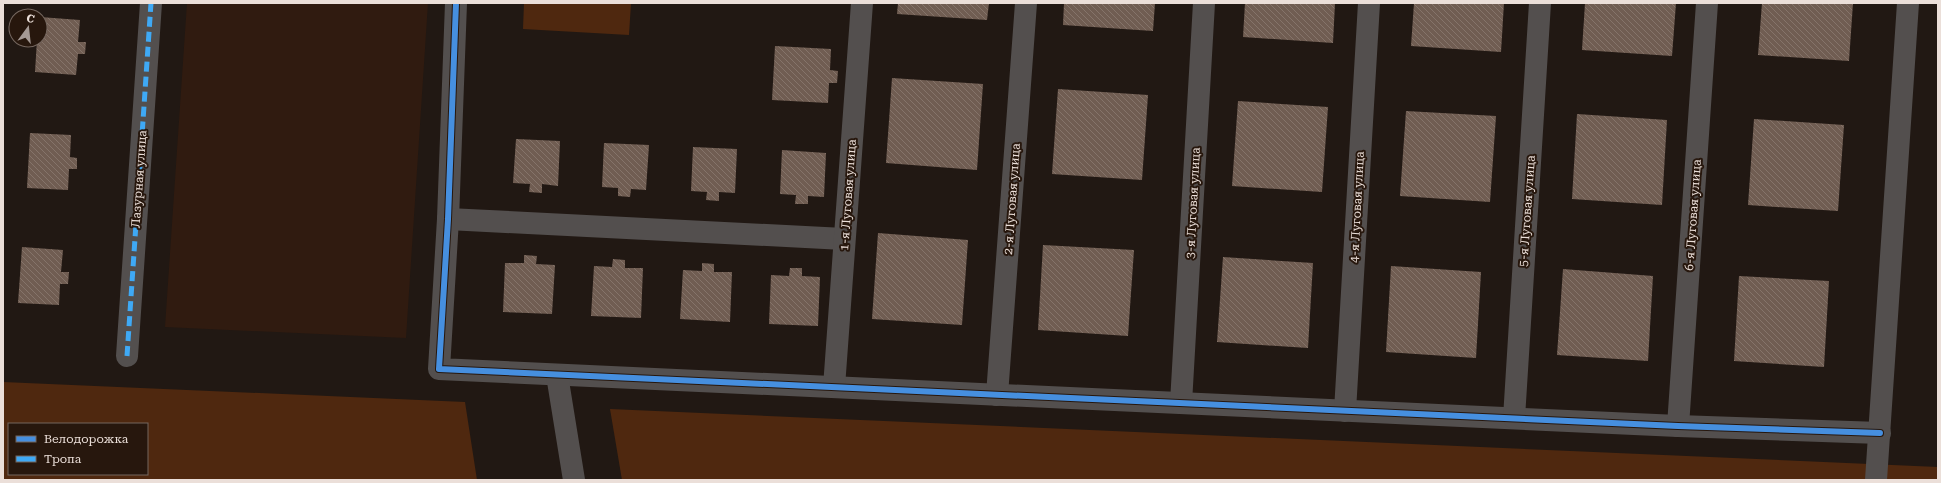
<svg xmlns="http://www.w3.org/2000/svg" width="1941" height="483" font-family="'Roboto Serif',serif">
  <defs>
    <pattern id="building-back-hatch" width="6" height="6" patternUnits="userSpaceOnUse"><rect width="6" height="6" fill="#705d52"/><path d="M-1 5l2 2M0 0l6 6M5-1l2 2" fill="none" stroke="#85746a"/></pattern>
  </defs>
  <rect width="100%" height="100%" fill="#211813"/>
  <polygon fill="#301b10" points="187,3 428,3 406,338 165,327"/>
  <g fill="#4f280f" fill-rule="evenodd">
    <polygon points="524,3 631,3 629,35 523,29"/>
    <path d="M3,382L465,402L477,480H3ZM9,424H147V474H9Z"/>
    <polygon points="610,409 1938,467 1938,480 622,480"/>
  </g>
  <g fill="url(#building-back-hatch)">
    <polygon points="898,3 989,3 987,20 897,14"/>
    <polygon points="1064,3 1155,3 1153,31 1063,25"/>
    <polygon points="1245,3 1335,3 1333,43 1243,37"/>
    <polygon points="1414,3 1504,3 1501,52 1411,46"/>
    <polygon points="1585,3 1676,3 1672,56 1582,50"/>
    <polygon points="1762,3 1853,3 1849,61 1758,55"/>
    <polygon points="40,17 80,20 78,42 86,42 85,54 78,54 76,75 35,72 37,40 40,40"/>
    <polygon points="775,46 831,49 830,70 838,71 837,83 829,83 828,103 772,100"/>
    <polygon points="892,78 983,84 977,170 886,163"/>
    <polygon points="1058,89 1148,95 1142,180 1052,174"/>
    <polygon points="1238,101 1328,107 1322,192 1232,186"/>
    <polygon points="1406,111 1496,116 1490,202 1400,196"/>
    <polygon points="1577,114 1667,120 1662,205 1572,199"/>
    <polygon points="1754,119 1844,125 1838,211 1748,205"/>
    <polygon points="30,133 71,135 70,157 77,158 77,169 69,169 68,190 27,188"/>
    <polygon points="516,139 560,141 558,186 542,184 542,193 529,192 530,184 513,183"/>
    <polygon points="604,143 649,145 646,190 631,189 630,197 618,196 618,188 602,187"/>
    <polygon points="693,147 737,149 735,193 719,192 719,201 706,200 707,192 691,191"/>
    <polygon points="782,150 826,153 824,197 808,196 808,204 795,204 796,195 780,194"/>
    <polygon points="878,233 968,240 962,325 872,319"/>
    <polygon points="1043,245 1134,250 1128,336 1038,330"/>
    <polygon points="22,247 63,250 61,272 69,272 68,284 60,284 59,305 18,303"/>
    <polygon points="524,255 537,256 536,264 555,265 552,314 503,312 505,263 524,263"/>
    <polygon points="1223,257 1313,263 1308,348 1217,342"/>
    <polygon points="613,259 625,260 625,268 643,268 641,318 591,316 594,266 612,267"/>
    <polygon points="702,263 714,264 714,272 732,272 730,322 680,319 683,270 702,271"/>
    <polygon points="1391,266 1481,272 1476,358 1386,352"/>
    <polygon points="790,268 802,268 802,276 820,277 818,326 769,324 771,275 789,276"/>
    <polygon points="1563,269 1653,276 1648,361 1557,355"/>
    <polygon points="1739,276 1829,281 1824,367 1734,361"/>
  </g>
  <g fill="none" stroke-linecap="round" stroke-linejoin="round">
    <g stroke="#534f4e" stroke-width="22">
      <polyline points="456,3 448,219 439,369 1678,426 1880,433"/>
      <polyline points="448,219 844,239"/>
      <polyline points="127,356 151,3"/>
      <polyline points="557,375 574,480"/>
      <polyline points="834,387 862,3"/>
      <polyline points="997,395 1026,3"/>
      <polyline points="1181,403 1204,3"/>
      <polyline points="1345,411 1369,3"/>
      <polyline points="1514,418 1540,3"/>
      <polyline points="1678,426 1707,3"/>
      <polyline points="1876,480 1908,3"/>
    </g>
    <polyline stroke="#3fa9f5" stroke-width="5" stroke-dasharray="10 5" stroke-linecap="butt" points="127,356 151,3"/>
    <defs>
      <polyline id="cycleway" points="456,3 448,219 439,369 1678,426 1880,433"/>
    </defs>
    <use href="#cycleway" stroke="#27170d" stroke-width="8"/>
    <use href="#cycleway" stroke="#468fdf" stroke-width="6"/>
  </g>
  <g text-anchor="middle" stroke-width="4" stroke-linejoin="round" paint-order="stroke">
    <g font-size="12" fill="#ebdfd9" stroke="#27170d">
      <text transform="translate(139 179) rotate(-86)" y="4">Лазурная улица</text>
      <text transform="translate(848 195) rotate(-86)" y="4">1-я Луговая улица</text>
      <text transform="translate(1012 199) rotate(-86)" y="4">2-я Луговая улица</text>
      <text transform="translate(1193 203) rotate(-87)" y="4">3-я Луговая улица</text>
      <text transform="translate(1357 207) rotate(-87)" y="4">4-я Луговая улица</text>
      <text transform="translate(1527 211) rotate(-86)" y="4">5-я Луговая улица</text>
      <text transform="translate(1693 215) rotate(-86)" y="4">6-я Луговая улица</text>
    </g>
  </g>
  <rect width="1941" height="483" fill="none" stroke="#ebdfd9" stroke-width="8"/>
  <rect x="8" y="423" width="140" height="52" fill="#27170d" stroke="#75675f"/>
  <rect x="16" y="436" width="20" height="6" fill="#468fdf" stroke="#75675f"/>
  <text x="44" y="443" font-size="12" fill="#ebdfd9">Велодорожка</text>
  <rect x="16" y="456" width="20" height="6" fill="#3fa9f5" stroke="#75675f"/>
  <text x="44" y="463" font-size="12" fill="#ebdfd9">Тропа</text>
  <g transform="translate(28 28) rotate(15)"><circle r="19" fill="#27170d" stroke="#75675f"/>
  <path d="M0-3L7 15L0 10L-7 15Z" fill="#a49994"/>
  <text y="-6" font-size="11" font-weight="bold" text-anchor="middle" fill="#ebdfd9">С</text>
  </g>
</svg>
